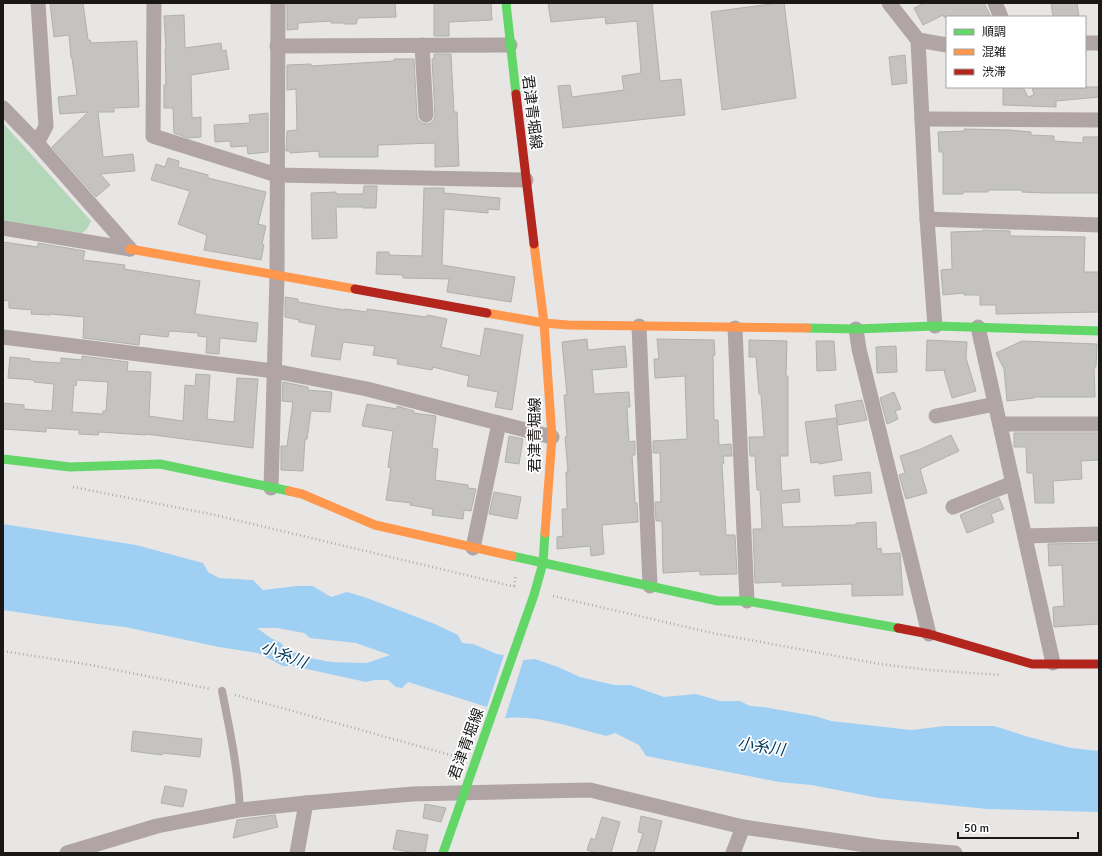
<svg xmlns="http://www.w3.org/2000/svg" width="1102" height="856" font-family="Signika,'Noto Sans JP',sans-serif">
  <rect width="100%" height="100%" fill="#e7e6e4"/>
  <polygon fill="#b4d6b9" points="3,123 91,221 87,229 81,234 3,221"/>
  <g fill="#a0cff4" fill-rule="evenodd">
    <path d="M3,524L136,545L203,563L208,572L219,578L253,580L263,590L297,586H313L331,597L347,592L367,598L435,624L458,635L462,643L473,644L497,654L504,655L487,707L408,682L402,688L396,687L388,680H374L366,682L293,666H283L258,653L219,647L125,627L90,623L3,610ZM257,628H277L304,633L310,638L356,643L390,655L367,663L331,662L310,658L285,649L281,643L271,638Z"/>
    <path d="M535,659L558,667L580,677L614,685H630L664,697L696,694L720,701H740L750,706L763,707L815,716L831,721L911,730L945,726H994L1029,737L1071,748L1099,751V812L987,809L879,798L811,785L779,782L646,756L639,745L615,733L606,736C574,728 539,715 505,718L523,660Z"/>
  </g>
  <polygon fill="#e7e6e4" points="522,658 524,658 504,720 503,718"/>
  <g fill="#c4c3c2" stroke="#b0b0ae" fill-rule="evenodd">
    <polygon points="50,3 83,3 88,40 90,40 91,43 137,41 139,107 114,108 114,112 98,112 103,157 133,154 135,171 100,174 110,185 96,197 52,147 88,112 60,114 58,97 77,95 72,58 71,58 69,35 54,37"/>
    <polygon points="287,3 395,3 396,17 358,18 356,24 344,24 344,23 331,23 331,21 298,23 298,29 287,30"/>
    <polygon points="434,3 491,3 492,20 449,22 449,36 434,36"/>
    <polygon points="548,3 652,3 660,81 681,79 685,115 563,128 558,86 570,85 572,97 624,90 622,76 641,73 637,21 606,24 605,17 551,22"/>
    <polygon points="778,3 784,3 796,98 722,110 711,12"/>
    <polygon points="924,3 984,3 991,17 944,17 943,15 923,25 914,8"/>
    <polygon points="1051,3 1077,3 1079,17 1053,17"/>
    <polygon points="184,15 185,48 221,43 222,51 226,50 229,69 191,75 192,118 201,117 201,137 188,138 174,133 173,108 164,108 164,85 166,85 165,49 166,49 164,16"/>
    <polygon points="434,54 451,54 454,112 457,112 459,166 435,167 435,143 378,145 378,157 319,157 319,151 290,153 290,151 286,151 287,131 297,130 296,89 287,90 287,65 311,64 311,66 394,61 394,59 414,59 417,116 418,120 422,123 427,124 431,123 434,119 435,115 432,59 434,59"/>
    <polygon points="905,55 907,83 892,85 889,57"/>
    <polygon points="1003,87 1023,87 1028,97 1034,95 1032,87 1099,87 1099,97 1056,101 1056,107 1003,105"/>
    <polygon points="268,113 268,152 248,154 247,146 231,147 230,141 215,142 214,125 250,123 249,115"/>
    <polygon points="964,129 1009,130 1031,132 1031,135 1054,136 1054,141 1083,143 1083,137 1099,137 1099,193 1045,193 1022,192 1022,190 988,190 988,192 963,192 963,194 943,194 943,152 939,152 938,132 964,131"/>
    <polygon points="168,158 179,161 178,167 208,175 208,178 266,192 258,224 266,226 262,244 264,245 261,260 204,250 207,235 178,224 190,191 151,180 156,164 165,167"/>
    <polygon points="364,186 377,186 376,208 363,208 363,207 336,207 337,238 312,239 311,193 336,192 336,194 363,194"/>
    <polygon points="424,188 444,188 444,193 500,198 499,210 488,209 488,213 444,209 442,265 515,277 511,302 447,292 449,279 403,278 403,275 376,274 377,252 389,252 389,255 422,256"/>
    <polygon points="983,230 1010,231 1010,236 1085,237 1084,272 1099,272 1099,312 996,314 996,305 980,305 980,295 964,295 964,293 943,295 941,270 952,269 951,232 983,231"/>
    <polygon points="3,242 38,247 38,243 85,251 83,260 125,265 124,269 200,281 195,314 258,323 256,342 220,338 219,354 206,353 207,337 198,336 198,333 169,331 168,337 140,334 139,345 83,338 84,317 50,314 50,315 31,314 32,310 9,308 9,301 3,300"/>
    <polygon points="285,297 298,299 298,302 345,310 345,309 367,312 367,309 426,317 427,315 447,319 441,347 480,356 485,328 523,335 512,410 495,407 498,392 467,386 469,376 433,367 432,370 397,364 398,359 373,355 375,346 343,342 340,360 311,356 316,325 299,322 299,320 285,317"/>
    <polygon points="587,339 588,350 625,346 627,367 592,370 594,394 629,392 630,407 627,407 629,442 635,441 635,455 632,455 635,503 637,503 638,522 602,525 604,554 591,556 590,546 557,549 557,537 563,536 562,509 567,509 566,472 568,472 565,437 567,437 564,395 567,395 562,342"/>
    <polygon points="657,339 714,340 715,355 713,355 714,420 718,420 719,445 731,444 732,456 723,456 724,463 722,464 726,535 735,535 737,574 700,575 700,571 663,573 662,521 656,521 655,502 661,502 660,453 653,453 653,441 687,439 685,376 655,378 654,359 659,359"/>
    <polygon points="749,340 787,341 786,376 788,376 788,456 780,456 782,491 799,489 800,502 781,503 783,527 856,525 856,523 876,522 877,549 881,548 882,554 900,553 903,595 852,596 852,584 782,586 782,582 755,583 753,529 762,529 760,490 757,490 755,456 750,456 749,437 764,437 761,394 759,394 756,357 749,357"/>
    <polygon points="927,340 967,342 966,358 976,391 952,398 944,371 946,370 926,371"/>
    <polygon points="816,341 834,341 836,370 817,371"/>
    <polygon points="1022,341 1097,344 1096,367 1094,367 1095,397 1033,397 1034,398 1007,401 1004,369 996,353"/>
    <polygon points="896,346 897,372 877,373 876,347"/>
    <path d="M82,356L128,362L127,371L151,372L149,416L183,421L185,385L195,386L196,374L210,375L207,419L234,422L237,378L258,379L253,448L146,434V435L99,432L98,435L79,434V430L46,428V432L3,429V403L24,405V409L52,411L54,384L34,382V380L8,378L10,357L30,359L29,361L61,363V358L82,360ZM77,380L108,382L106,411H103V414L72,412L74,385L76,386Z"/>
    <polygon points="283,382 308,387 308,390 332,392 330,412 311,411 307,439 305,439 303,471 281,470 281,446 287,446 293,402 282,401"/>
    <polygon points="894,392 901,409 895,411 898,419 887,424 880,398"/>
    <polygon points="862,400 867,420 838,425 835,405"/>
    <polygon points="367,404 397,409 397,406 414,411 414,413 436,416 432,448 438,449 435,480 468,485 468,488 476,489 471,511 464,510 463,519 432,515 433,509 410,505 411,503 386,500 391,468 388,467 393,431 362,426"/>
    <polygon points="836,418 842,460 819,464 819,462 811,463 805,422"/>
    <polygon points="1014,433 1099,433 1099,460 1081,461 1082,479 1053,481 1054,503 1035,503 1033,473 1027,473 1026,447 1014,447"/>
    <polygon points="951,435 959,451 920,469 927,493 906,499 899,475 905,473 900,456 921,449"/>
    <polygon points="509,436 523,439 519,464 505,462"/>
    <polygon points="870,472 872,493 835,496 833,476"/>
    <polygon points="494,492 521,497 517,519 489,514"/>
    <polygon points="999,498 1004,509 991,514 994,522 967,533 960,515"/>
    <polygon points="1099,543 1099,624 1054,627 1053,607 1064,606 1062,565 1049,566 1048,544"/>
    <polygon points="133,731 202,739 200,757 163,753 162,755 131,751"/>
    <polygon points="165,786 187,790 183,807 161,803"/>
    <polygon points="425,804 446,808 441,822 423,818"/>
    <polygon points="275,815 278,827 233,838 237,820"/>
    <polygon points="641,816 662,821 654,853 637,853 643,833 638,832"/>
    <polygon points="602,817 620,822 611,853 597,853 587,850 591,838 595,840"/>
    <polygon points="397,830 428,835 425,853 415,853 393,849"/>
  </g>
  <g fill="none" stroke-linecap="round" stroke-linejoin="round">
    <g stroke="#b0aaa8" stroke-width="2.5" stroke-dasharray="1 3" stroke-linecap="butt">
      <polyline points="73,487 215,515 516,587"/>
      <polyline points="514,586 516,575"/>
      <polyline points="553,596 712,633 880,664 929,670 1000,675"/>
      <polyline points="3,651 91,665 211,689"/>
      <polyline points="235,695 458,757"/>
    </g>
    <path stroke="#b0a5a4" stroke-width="8" d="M222,691C230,731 238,769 240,810"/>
    <g stroke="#b0a5a4" stroke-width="15">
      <polyline points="154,3 153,136 277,175 526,180"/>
      <polyline points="889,3 918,40 927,219 935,326"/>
      <polyline points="995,3 1001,17"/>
      <polyline points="918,40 947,45"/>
      <polyline points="1085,43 1099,43"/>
      <polyline points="422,45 426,115"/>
      <polyline points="277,46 510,45"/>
      <polyline points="3,108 37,143 130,249"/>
      <polyline points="922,119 1099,120"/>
      <polyline points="37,143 46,126 38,3"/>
      <polyline points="927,219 1099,225"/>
      <polyline points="3,228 130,249"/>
      <polyline points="639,326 650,586"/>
      <polyline points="978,327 1053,663"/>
      <polyline points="735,328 747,601"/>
      <polyline points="856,329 859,349 929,634"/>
      <polyline points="3,337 274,371 367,389 552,437"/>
      <polyline points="936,416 995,404"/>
      <polyline points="1000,424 1099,424"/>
      <polyline points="271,488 277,276 278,3"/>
      <polyline points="953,507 1013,483"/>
      <polyline points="1025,536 1099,534"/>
      <polyline points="473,548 499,423"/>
      <polyline points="67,853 157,826 240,810 306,803 413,794 590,790 743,827 880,847 955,853"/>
      <polyline points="297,853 306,803"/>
      <polyline points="733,853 743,827"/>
    </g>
    <g stroke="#63d668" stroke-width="9">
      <polyline points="506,3 516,94"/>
      <polyline points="807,328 856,329 935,326 1099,331"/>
      <polyline points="3,459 70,467 160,464 289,491"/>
      <polyline points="512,556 718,601 747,601 898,628"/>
      <polyline points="443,853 534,595 543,563 545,533"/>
    </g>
    <g stroke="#ff974d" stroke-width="9">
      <polyline points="534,244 544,323 552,437 545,533"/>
      <polyline points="130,249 355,289"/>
      <polyline points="487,313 544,323 568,325 807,328"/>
      <polyline points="289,491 302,494 375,525 512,556"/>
    </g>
    <g stroke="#b3261e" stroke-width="9">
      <polyline points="516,94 534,244"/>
      <polyline points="355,289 487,313"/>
      <polyline points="898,628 929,634 1032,664 1099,664"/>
    </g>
  </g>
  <g text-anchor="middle" stroke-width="3.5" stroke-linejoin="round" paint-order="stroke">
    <g font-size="15" fill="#191817" stroke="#fff">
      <text transform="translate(532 112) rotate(83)" y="5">君津青堀線</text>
      <text transform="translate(535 435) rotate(-90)" y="5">君津青堀線</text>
      <text transform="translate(466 744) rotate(-70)" y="5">君津青堀線</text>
    </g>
    <g font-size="16" font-style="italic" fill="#003659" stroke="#fff">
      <text transform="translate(284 654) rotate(21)" y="6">小糸川</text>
      <text transform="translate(761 746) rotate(8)" y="6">小糸川</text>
    </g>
  </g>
  <rect width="1102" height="856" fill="none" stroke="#191817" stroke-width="8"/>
  <rect x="946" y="16" width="140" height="72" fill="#ffffff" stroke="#a3a3a2"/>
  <rect x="954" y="29" width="20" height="6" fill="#63d668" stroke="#a3a3a2"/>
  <text x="982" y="36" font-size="12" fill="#191817">順調</text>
  <rect x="954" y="49" width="20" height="6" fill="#ff974d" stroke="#a3a3a2"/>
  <text x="982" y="56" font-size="12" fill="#191817">混雑</text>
  <rect x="954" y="69" width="20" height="6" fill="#b3261e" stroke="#a3a3a2"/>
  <text x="982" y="76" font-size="12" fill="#191817">渋滞</text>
  <path d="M958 832v6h120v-6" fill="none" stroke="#191817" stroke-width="2"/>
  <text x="964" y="832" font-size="12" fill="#191817" stroke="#ffffff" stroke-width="3" paint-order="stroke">50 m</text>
</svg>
